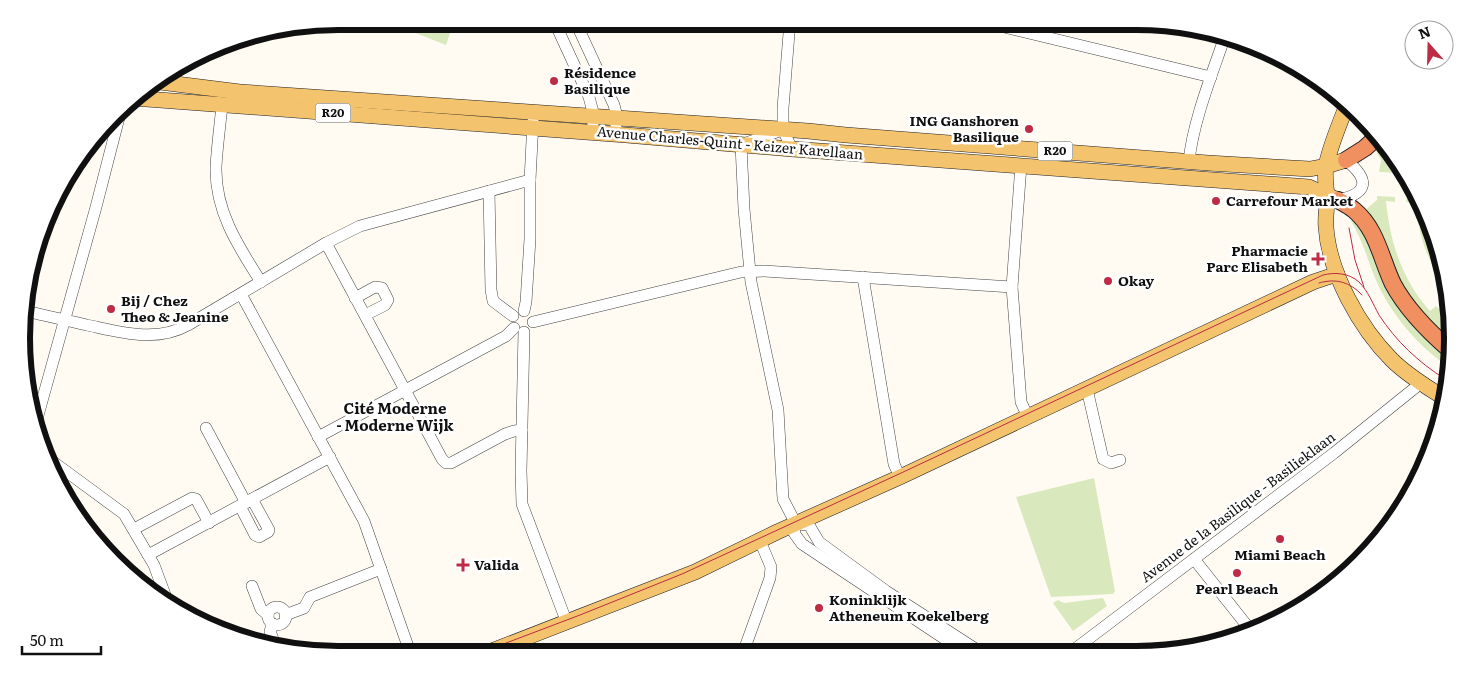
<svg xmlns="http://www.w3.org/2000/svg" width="1474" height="676" font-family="Literata,serif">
  <rect width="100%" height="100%" fill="#fffbf3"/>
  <g fill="#d9e9bd">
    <polygon points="385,21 454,21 446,45"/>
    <polygon points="1380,144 1391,160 1389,168 1397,169 1397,173 1379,172 1381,160 1375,149"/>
    <path d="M1409,194H1414C1420,203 1419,209 1420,220C1422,231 1426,243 1430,254C1434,263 1439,270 1441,279C1425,256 1418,231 1416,203L1406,202L1407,196Z"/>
    <path d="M1377,196L1395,197V202L1386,201C1390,242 1402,280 1430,311L1436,306L1449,318L1453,338L1452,344L1405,293L1363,212L1377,200Z"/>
    <path d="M1354,219L1450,352L1447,366C1416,344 1390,313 1375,278C1367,258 1362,239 1351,221Z"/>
    <polygon points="1094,478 1115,591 1113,594 1051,597 1016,497"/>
    <polygon points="1103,598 1107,606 1073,631 1053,603 1058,600 1064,603"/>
  </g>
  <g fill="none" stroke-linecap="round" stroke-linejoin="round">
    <defs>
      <g id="minor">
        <polyline points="554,21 589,97 594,116 592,132"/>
        <polyline points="575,21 614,105 617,117 615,134"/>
        <polyline points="790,21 783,108 783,130 792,149"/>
        <polyline points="979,21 1211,77"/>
        <path d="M222,105C220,126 217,147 216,167C215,211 238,246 261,282"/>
        <polyline points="779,131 741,145 744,209 751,282 778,410 783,499 796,524"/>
        <path d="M1189,161C1193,122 1211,77 1224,39"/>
        <polyline points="1021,165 1012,287 1021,402 1028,417"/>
        <polyline points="489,191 491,290 493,301 513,316"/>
        <path d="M1338,200C1370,193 1369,179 1346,160"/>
        <polyline points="326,243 442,459 446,463 451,463 505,434 514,431 522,430"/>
        <polyline points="863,277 894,464 900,477"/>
        <polyline points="241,294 364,521 411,655"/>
        <polyline points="355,298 375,287 382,288 388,300 385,305 365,315"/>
        <path d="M26,311C46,316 66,320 87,325C120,332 156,343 188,325L326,243L360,226L530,180"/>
        <polyline points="524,311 526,302 530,239 530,180 533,121"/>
        <polyline points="533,322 741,272 764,271 1012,287"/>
        <polyline points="524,332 521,471 522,504 567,623"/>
        <polyline points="1087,389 1103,459 1111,463 1120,460"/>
        <polyline points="37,419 96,207 121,110"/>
        <polyline points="206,428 246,503"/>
        <polyline points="318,437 506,336 514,328"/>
        <polyline points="52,461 124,514 154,565 167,600"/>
        <polyline points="240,506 255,535 259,537 268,532 269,530 252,499"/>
        <polyline points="796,524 809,525 819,542 886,591 982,653"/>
        <polyline points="796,524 794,533 802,544 966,653"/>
        <polyline points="134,529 192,498 196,499 209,523"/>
        <polyline points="148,555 330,457"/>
        <polyline points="1194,559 1252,632"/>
        <polyline points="252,586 261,609 268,615"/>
        <circle cx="277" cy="616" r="9"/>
        <polyline points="285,615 304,608 310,597 381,569"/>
        <polyline points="273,624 270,631 274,642"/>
        <polyline points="1071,652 1334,453 1421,383"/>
        <polyline points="743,653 770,578 771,567 763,548"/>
      </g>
      <g id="major">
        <polyline points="160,82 240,92 808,131 846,135 1208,163 1310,169 1326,166 1346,160"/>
        <polyline points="133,98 626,135 792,149 1309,187 1338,200"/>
        <path d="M1347,105C1339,125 1330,146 1326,166C1324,178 1327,189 1327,200C1327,209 1325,218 1326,227C1329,273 1360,328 1392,360C1407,375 1424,385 1441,396"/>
        <polyline points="484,654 695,572 777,532 900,477 1313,282 1337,274"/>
      </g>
      <g id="highway">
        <polyline points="1346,160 1365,148 1376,138"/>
        <path d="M1338,200C1343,203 1349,206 1354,210C1377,229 1381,259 1393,284C1407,310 1428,331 1450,350"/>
      </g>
    </defs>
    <use href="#minor" stroke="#434343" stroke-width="12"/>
    <use href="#major" stroke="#212121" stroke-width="16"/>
    <use href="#highway" stroke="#212121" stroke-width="18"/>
    <use href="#minor" stroke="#fff" stroke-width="11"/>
    <use href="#major" stroke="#f4c36e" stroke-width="15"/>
    <use href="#highway" stroke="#f09060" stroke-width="16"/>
    <g stroke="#bd2b44" stroke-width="1">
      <polyline points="1349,228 1355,260 1364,287"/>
      <path d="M1319,283C1336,278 1350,282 1362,295"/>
      <path d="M477,654L580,615L682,574L899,474L1323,275C1335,272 1349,273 1359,282C1368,291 1373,304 1379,315C1396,341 1418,362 1445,379"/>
    </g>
  </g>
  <g fill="#bd2b44" stroke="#fff" stroke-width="2">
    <circle cx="554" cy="81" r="5"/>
    <circle cx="1029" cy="129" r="5"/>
    <circle cx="1216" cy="201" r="5"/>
    <path d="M1315.5 251.5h5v5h5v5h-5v5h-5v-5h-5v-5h5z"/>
    <circle cx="1108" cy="281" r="5"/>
    <circle cx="111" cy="309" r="5"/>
    <circle cx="1280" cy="539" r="5"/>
    <path d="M460.5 557.5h5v5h5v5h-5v5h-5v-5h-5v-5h5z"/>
    <circle cx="1237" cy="573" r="5"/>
    <circle cx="819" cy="608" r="5"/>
  </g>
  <g text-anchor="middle" stroke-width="5" stroke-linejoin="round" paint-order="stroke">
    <g fill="#fff" stroke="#585858" stroke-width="1">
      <rect x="315.5" y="103.5" width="35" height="19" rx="4"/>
      <rect x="1037.5" y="141.5" width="35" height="19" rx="4"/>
    </g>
    <g font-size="12" font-weight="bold" fill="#101010">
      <text x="333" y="117">R20</text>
      <text x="1055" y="155">R20</text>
    </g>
    <g font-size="14" font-weight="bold" fill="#101010" stroke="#fff" text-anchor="start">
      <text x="564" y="78">Résidence<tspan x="564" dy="16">Basilique</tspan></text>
      <text x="1019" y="126" text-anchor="end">ING Ganshoren<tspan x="1019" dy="16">Basilique</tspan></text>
      <text x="1226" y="206">Carrefour Market</text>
      <text x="1308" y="256" text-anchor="end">Pharmacie<tspan x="1308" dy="16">Parc Elisabeth</tspan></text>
      <text x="1118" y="286">Okay</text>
      <text x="121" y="306">Bij / Chez<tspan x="121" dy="16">Theo &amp; Jeanine</tspan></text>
      <text x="1280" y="560" text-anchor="middle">Miami Beach</text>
      <text x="474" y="570">Valida</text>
      <text x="1237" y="594" text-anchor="middle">Pearl Beach</text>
      <text x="829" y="605">Koninklijk<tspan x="829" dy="16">Atheneum Koekelberg</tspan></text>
    </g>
    <g font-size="14" fill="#101010" stroke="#fff">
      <text transform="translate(730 143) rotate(5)" y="5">Avenue Charles-Quint - Keizer Karellaan</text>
      <text transform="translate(1238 507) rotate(-37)" y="5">Avenue de la Basilique - Basilieklaan</text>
    </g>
    <g font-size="15" font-weight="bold" fill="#101010" stroke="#fff">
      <text x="395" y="414">Cité Moderne<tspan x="395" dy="17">- Moderne Wijk</tspan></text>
    </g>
  </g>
  <path d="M0 0H1474V676H0ZM338 30H1136A308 308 0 0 1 1444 338V338A308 308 0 0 1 1136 646H338A308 308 0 0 1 30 338V338A308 308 0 0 1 338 30Z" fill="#fff" fill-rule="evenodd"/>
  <path fill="none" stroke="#101010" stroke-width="6" d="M338 30H1136A308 308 0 0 1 1444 338V338A308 308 0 0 1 1136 646H338A308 308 0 0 1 30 338V338A308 308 0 0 1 338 30Z"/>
  <g transform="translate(1429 45) rotate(340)"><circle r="24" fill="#ffffff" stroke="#9f9f9f"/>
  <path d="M0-4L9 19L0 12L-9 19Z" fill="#bd2b44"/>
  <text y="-8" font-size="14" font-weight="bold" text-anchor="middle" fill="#101010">N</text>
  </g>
  <path d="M22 646v8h79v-8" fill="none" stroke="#101010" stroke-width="2.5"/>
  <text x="30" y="646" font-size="15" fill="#101010" stroke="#ffffff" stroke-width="4" paint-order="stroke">50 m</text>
</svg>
